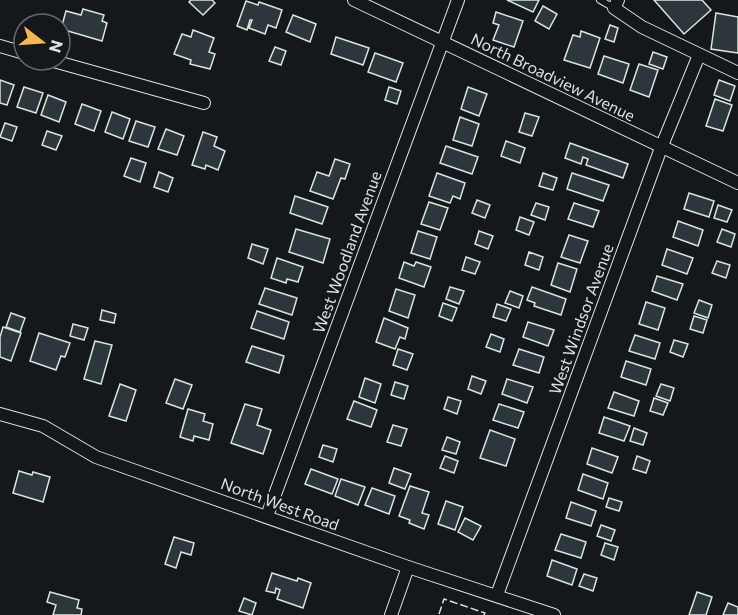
<svg xmlns="http://www.w3.org/2000/svg" width="738" height="615" font-family="Commissioner,sans-serif">
  <rect width="100%" height="100%" fill="#14181c"/>
  <g fill="#2c363c" stroke="#d8e6dc" stroke-width="1.5">
    <polygon points="191,0 212,0 215,3 203,15 189,2"/>
    <polygon points="507,0 539,0 533,12"/>
    <polygon points="654,0 702,0 711,10 684,34"/>
    <polygon points="246,1 258,5 259,2 282,10 276,28 268,25 265,34 249,28 252,20 250,20 247,30 237,26"/>
    <polygon points="543,6 557,14 549,29 535,21"/>
    <polygon points="83,9 104,15 102,21 107,23 102,41 61,29 66,11 81,15"/>
    <polygon points="496,12 523,21 514,47 493,40 499,25 493,23"/>
    <polygon points="716,13 738,17 738,53 711,49"/>
    <polygon points="293,15 316,24 310,42 286,32"/>
    <polygon points="610,25 618,28 614,42 605,39"/>
    <polygon points="193,30 214,38 209,52 215,54 210,69 190,64 191,60 174,54 182,34 191,37"/>
    <polygon points="581,31 600,38 590,68 564,60 573,35 580,37"/>
    <polygon points="336,37 369,48 363,65 331,54"/>
    <polygon points="275,47 286,51 281,65 269,61"/>
    <polygon points="653,52 667,57 663,69 649,64"/>
    <polygon points="375,53 403,63 396,82 368,72"/>
    <polygon points="604,56 629,64 623,83 598,74"/>
    <polygon points="639,64 658,70 649,97 630,90"/>
    <polygon points="0,80 14,85 7,105 0,103"/>
    <polygon points="719,80 735,86 730,101 714,95"/>
    <polygon points="24,87 43,93 36,113 17,107"/>
    <polygon points="389,87 401,91 397,104 385,100"/>
    <polygon points="468,87 487,94 479,116 461,109"/>
    <polygon points="48,95 66,102 59,122 41,115"/>
    <polygon points="715,99 732,105 723,131 706,126"/>
    <polygon points="82,104 101,111 94,131 75,124"/>
    <polygon points="112,112 130,119 123,139 105,132"/>
    <polygon points="525,113 539,117 532,136 519,132"/>
    <polygon points="460,117 479,124 472,146 453,140"/>
    <polygon points="136,121 155,127 148,147 129,141"/>
    <polygon points="5,123 17,127 12,141 0,137"/>
    <polygon points="166,129 184,136 177,155 158,149"/>
    <polygon points="47,131 62,136 56,150 42,145"/>
    <polygon points="203,132 217,137 214,146 225,151 218,170 206,165 205,169 192,165"/>
    <polygon points="506,141 525,148 520,163 501,156"/>
    <polygon points="570,143 628,164 623,178 586,165 588,159 583,157 581,164 565,158"/>
    <polygon points="446,146 478,157 472,174 440,163"/>
    <polygon points="131,158 146,163 140,182 124,176"/>
    <polygon points="335,159 350,164 345,179 341,178 333,199 310,191 317,172 329,176"/>
    <polygon points="159,172 173,178 168,192 154,187"/>
    <polygon points="437,173 465,183 460,199 453,196 450,203 429,196"/>
    <polygon points="543,173 557,178 553,190 539,186"/>
    <polygon points="572,173 609,185 603,201 567,189"/>
    <polygon points="689,193 714,201 709,217 684,209"/>
    <polygon points="295,196 328,207 322,224 290,213"/>
    <polygon points="477,200 490,205 485,218 472,213"/>
    <polygon points="429,202 448,208 440,230 421,224"/>
    <polygon points="536,203 549,207 545,220 531,215"/>
    <polygon points="574,203 599,211 593,227 568,219"/>
    <polygon points="718,205 732,210 727,222 714,218"/>
    <polygon points="520,217 534,222 529,235 516,230"/>
    <polygon points="678,221 703,230 698,246 673,237"/>
    <polygon points="296,229 330,239 323,263 289,252"/>
    <polygon points="722,229 735,234 731,247 717,242"/>
    <polygon points="418,231 437,237 430,259 411,253"/>
    <polygon points="479,231 493,236 488,249 475,244"/>
    <polygon points="569,235 588,241 580,263 561,257"/>
    <polygon points="252,244 268,249 263,264 248,258"/>
    <polygon points="667,249 693,258 687,274 662,265"/>
    <polygon points="529,252 543,257 539,270 525,265"/>
    <polygon points="466,257 480,262 475,274 462,270"/>
    <polygon points="277,258 303,267 298,282 287,279 286,283 271,278"/>
    <polygon points="717,261 730,265 726,278 712,273"/>
    <polygon points="404,262 414,266 416,262 431,267 424,287 399,278"/>
    <polygon points="558,263 577,269 570,292 551,285"/>
    <polygon points="657,276 683,284 677,300 652,291"/>
    <polygon points="450,287 464,291 459,304 446,299"/>
    <polygon points="532,287 566,299 561,315 534,306 535,303 527,300"/>
    <polygon points="265,288 297,298 292,315 259,304"/>
    <polygon points="396,289 415,295 408,318 389,311"/>
    <polygon points="510,291 523,296 519,308 505,303"/>
    <polygon points="699,300 712,305 708,318 694,313"/>
    <polygon points="646,302 665,308 658,330 639,324"/>
    <polygon points="443,303 457,308 452,321 439,316"/>
    <polygon points="497,304 511,309 506,321 493,317"/>
    <polygon points="102,310 116,314 114,323 100,320"/>
    <polygon points="257,311 289,322 284,339 251,328"/>
    <polygon points="11,313 25,318 20,332 6,327"/>
    <polygon points="694,316 707,320 703,333 690,329"/>
    <polygon points="384,318 408,328 405,339 400,337 395,349 376,342"/>
    <polygon points="528,322 554,330 548,346 523,337"/>
    <polygon points="73,324 88,328 84,340 70,336"/>
    <polygon points="3,327 21,333 11,361 0,357 0,337"/>
    <polygon points="39,333 70,343 65,357 61,356 56,370 30,361"/>
    <polygon points="491,334 504,339 500,352 486,347"/>
    <polygon points="635,335 660,343 655,359 629,351"/>
    <polygon points="674,340 688,344 683,357 670,352"/>
    <polygon points="95,341 112,345 101,384 84,379"/>
    <polygon points="252,346 284,356 279,373 246,362"/>
    <polygon points="398,349 413,354 407,370 393,365"/>
    <polygon points="519,349 544,357 539,373 513,365"/>
    <polygon points="626,361 651,369 646,385 621,377"/>
    <polygon points="472,376 486,381 481,394 468,389"/>
    <polygon points="365,378 381,384 375,403 359,397"/>
    <polygon points="175,379 192,385 183,409 166,403"/>
    <polygon points="507,379 533,387 527,403 502,394"/>
    <polygon points="395,382 408,386 404,399 391,395"/>
    <polygon points="120,384 136,390 126,421 109,416"/>
    <polygon points="661,384 674,388 670,401 656,396"/>
    <polygon points="614,392 639,401 634,416 608,408"/>
    <polygon points="448,397 461,401 457,414 444,409"/>
    <polygon points="654,398 668,403 663,415 650,411"/>
    <polygon points="354,401 377,410 371,427 347,419"/>
    <polygon points="245,404 262,409 257,425 271,430 263,454 231,443"/>
    <polygon points="499,404 524,412 518,428 493,420"/>
    <polygon points="188,409 205,414 203,421 213,424 209,440 194,436 193,441 180,437"/>
    <polygon points="604,417 630,426 624,441 599,433"/>
    <polygon points="393,425 407,429 401,446 387,442"/>
    <polygon points="634,428 647,433 643,445 630,441"/>
    <polygon points="490,430 515,439 506,466 480,458"/>
    <polygon points="447,437 460,442 456,454 442,450"/>
    <polygon points="323,445 337,449 333,462 319,457"/>
    <polygon points="592,448 618,457 612,473 587,464"/>
    <polygon points="445,456 458,461 454,473 440,468"/>
    <polygon points="637,456 650,461 646,473 633,469"/>
    <polygon points="394,468 411,474 405,489 389,483"/>
    <polygon points="311,469 338,479 332,494 305,484"/>
    <polygon points="19,471 32,475 33,472 50,477 43,502 13,493"/>
    <polygon points="583,474 608,483 603,499 578,490"/>
    <polygon points="341,479 365,487 358,505 335,496"/>
    <polygon points="410,486 429,492 422,513 429,515 424,529 409,523 410,520 399,516"/>
    <polygon points="372,488 395,496 389,514 365,505"/>
    <polygon points="609,498 622,502 619,511 606,507"/>
    <polygon points="446,501 463,507 455,530 438,524"/>
    <polygon points="571,502 596,511 591,526 566,518"/>
    <polygon points="465,518 481,526 473,540 458,532"/>
    <polygon points="601,525 615,530 611,541 597,536"/>
    <polygon points="561,534 586,542 581,558 555,550"/>
    <polygon points="174,537 194,543 191,555 181,552 176,568 165,564"/>
    <polygon points="605,543 618,547 614,560 601,555"/>
    <polygon points="552,560 577,569 572,585 547,576"/>
    <polygon points="272,573 297,581 298,578 311,583 303,608 277,599 280,590 276,588 275,593 266,591"/>
    <polygon points="584,574 597,578 593,591 579,586"/>
    <polygon points="50,592 79,600 77,608 82,609 81,615 53,615 56,605 47,602"/>
    <polygon points="697,592 712,597 706,615 689,615"/>
    <polygon points="244,598 256,603 252,615 239,611"/>
    <polygon points="728,603 738,607 738,615 723,615"/>
  </g>
  <g fill="none" stroke-linecap="round" stroke-linejoin="round">
    <defs>
      <polyline id="lane" points="600,0 614,8"/>
      <g id="street">
        <polyline points="354,0 738,183"/>
        <polyline points="618,0 614,8 642,27 738,73"/>
        <polyline points="0,46 24,53"/>
        <polyline points="50,60 204,103"/>
        <polyline points="0,414 43,426 96,457 408,567 554,615"/>
        <polyline points="267,516 458,0"/>
        <polyline points="497,595 661,148 699,55"/>
        <polyline points="391,615 408,567"/>
      </g>
    </defs>
    <use href="#lane" stroke="#d8e6dc" stroke-width="8"/>
    <use href="#street" stroke="#d8e6dc" stroke-width="14"/>
    <use href="#lane" stroke="#14181c" stroke-width="6"/>
    <use href="#street" stroke="#14181c" stroke-width="12"/>
    <polyline stroke="#d8e6dc" stroke-width="1.5" stroke-dasharray="8 3" stroke-linecap="butt" points="439,614 444,599 485,613 484,615"/>
  </g>
  <g text-anchor="middle" stroke-width="4.5" stroke-linejoin="round" paint-order="stroke">
    <g font-size="16" fill="#d8e6dc" stroke="#14181c">
      <text transform="translate(553 77) rotate(26)" y="6">North Broadview Avenue</text>
      <text transform="translate(347 252) rotate(-70)" y="6">West Woodland Avenue</text>
      <text transform="translate(581 319) rotate(-70)" y="6">West Windsor Avenue</text>
      <text transform="translate(280 504) rotate(20)" y="6">North West Road</text>
    </g>
  </g>
  <g transform="translate(42 42) rotate(107)"><circle r="28" fill="#14181c" stroke="#626a69" stroke-width="1.5"/>
  <path d="M0-4.5L10 22L0 15L-10 22Z" fill="#ffb74d"/>
  <text y="-9" font-size="16" font-weight="bold" text-anchor="middle" fill="#d8e6dc">N</text>
  </g>
</svg>
